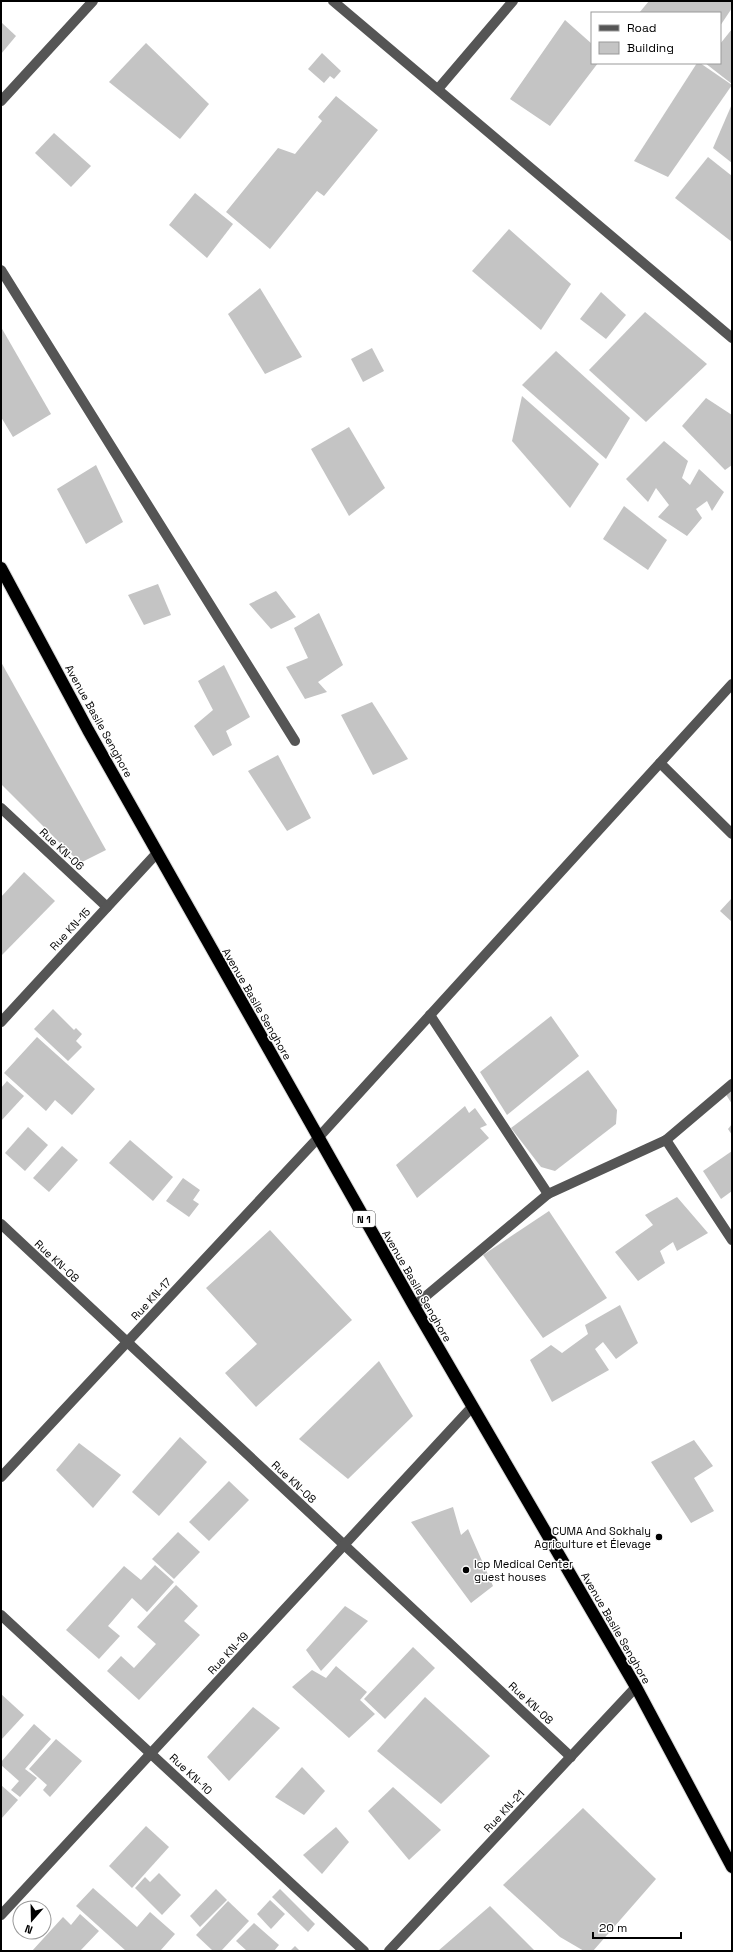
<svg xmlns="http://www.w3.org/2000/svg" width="733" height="1952" font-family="'Space Grotesk',sans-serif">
  <rect width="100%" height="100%" fill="#fff"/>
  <g fill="#c4c4c4">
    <polygon points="649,1 732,1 732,8 720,26 720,13 639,13"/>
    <polygon points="565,20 592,44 592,63 598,63 550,126 510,99"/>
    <polygon points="1,22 16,36 1,54"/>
    <polygon points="732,29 732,84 705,63 720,63 720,44"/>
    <polygon points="146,43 209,104 180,139 109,82"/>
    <polygon points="322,53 341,71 334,79 330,76 324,83 308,69"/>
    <polygon points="697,63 700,63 732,85 668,177 634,161"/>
    <polygon points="336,96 378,130 324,196 317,191 270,249 226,212 278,148 295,154 322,121 318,117"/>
    <polygon points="732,104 732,163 713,148"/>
    <polygon points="54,133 91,166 71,187 35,153"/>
    <polygon points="708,157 732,176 732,242 675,198"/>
    <polygon points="195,193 233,224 207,258 169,225"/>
    <polygon points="509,229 571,284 541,330 472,271"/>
    <polygon points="260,288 302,357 265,374 228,314"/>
    <polygon points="601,292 626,315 606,339 580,319"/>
    <polygon points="645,312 707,364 646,422 589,370"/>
    <polygon points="1,327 51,414 13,437 1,417"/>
    <polygon points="372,348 384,371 363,382 351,359"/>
    <polygon points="556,351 630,418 606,459 522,385"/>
    <polygon points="522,396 599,464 570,508 512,441"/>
    <polygon points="706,398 732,415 732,465 725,470 682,426"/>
    <polygon points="349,427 385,488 349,516 311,449"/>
    <polygon points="664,441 688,461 682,478 690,485 699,469 724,492 712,511 707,501 696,509 702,518 687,536 658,517 669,505 656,488 648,502 626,479"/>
    <polygon points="96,465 123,522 86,544 57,489"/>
    <polygon points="624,506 667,540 648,570 603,539"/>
    <polygon points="158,584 171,615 144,625 128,595"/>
    <polygon points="276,591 296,617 271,629 249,604"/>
    <polygon points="319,613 343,665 318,682 327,692 305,699 286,667 308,658 294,628"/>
    <polygon points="1,662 106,850 80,863 1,784"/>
    <polygon points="224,665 250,717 226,731 232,745 213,756 194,726 213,710 198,681"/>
    <polygon points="372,702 408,759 373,775 341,715"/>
    <polygon points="278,755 311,818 287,831 248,771"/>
    <polygon points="24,872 55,901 1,956 1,897"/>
    <polygon points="732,898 732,922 720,911"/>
    <polygon points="53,1009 74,1030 76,1028 82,1034 76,1041 82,1047 68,1061 34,1029"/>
    <polygon points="551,1016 579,1056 507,1115 480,1072"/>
    <polygon points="37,1037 95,1089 72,1115 55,1100 46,1111 4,1073"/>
    <polygon points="588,1070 617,1110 616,1124 555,1171 541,1167 511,1128"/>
    <polygon points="7,1081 24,1096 1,1121 1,1088"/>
    <polygon points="732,1088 732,1104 725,1093"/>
    <polygon points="465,1106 469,1113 475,1108 487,1125 480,1128 489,1138 417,1198 396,1165"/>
    <polygon points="732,1124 732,1135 728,1129"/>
    <polygon points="28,1127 48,1145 25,1171 5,1153"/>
    <polygon points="130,1140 173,1177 153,1201 109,1163"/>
    <polygon points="62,1146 78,1160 49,1192 33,1178"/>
    <polygon points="732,1151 732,1191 721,1199 703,1171"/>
    <polygon points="183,1178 200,1190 193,1200 199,1204 189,1217 166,1201"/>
    <polygon points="677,1197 708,1233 677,1251 673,1242 660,1251 665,1263 638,1281 615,1252 653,1225 645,1215"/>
    <polygon points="549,1211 607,1298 543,1338 483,1255"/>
    <polygon points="270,1230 352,1320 256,1407 225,1373 257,1344 206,1288"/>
    <polygon points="620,1305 638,1343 616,1359 603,1342 595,1349 609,1370 552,1402 530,1360 551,1345 562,1353 588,1334 585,1325"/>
    <polygon points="379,1361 413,1416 348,1479 299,1439"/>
    <polygon points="180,1437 207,1462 159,1516 132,1492"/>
    <polygon points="694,1440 713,1466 694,1478 714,1511 691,1523 651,1462"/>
    <polygon points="79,1443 121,1475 93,1508 56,1470"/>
    <polygon points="229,1481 249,1500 209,1541 189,1522"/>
    <polygon points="453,1507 461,1535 468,1529 493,1586 471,1603 411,1522"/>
    <polygon points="178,1532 200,1552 174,1579 152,1559"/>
    <polygon points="155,1565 174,1582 147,1612 132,1598 108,1626 120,1636 99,1659 66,1630 124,1566 141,1580"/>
    <polygon points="176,1585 198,1606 184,1621 200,1635 139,1700 107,1671 121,1656 134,1668 156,1644 137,1627"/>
    <polygon points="345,1606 368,1621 321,1671 306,1650"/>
    <polygon points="413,1647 435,1668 385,1719 364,1699"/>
    <polygon points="336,1666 367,1692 360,1700 375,1714 349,1738 292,1687 312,1670 326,1678"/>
    <polygon points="1,1694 24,1715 1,1740"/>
    <polygon points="425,1697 490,1756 441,1804 377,1751"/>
    <polygon points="253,1707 280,1728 229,1781 207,1757"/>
    <polygon points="34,1724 51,1739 25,1769 37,1778 20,1797 11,1790 19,1781 1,1765 1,1762"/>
    <polygon points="56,1739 82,1761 50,1797 43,1790 47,1785 29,1769"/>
    <polygon points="302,1767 325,1791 304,1815 275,1797"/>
    <polygon points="1,1785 18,1800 1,1819"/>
    <polygon points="393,1787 441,1830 409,1860 368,1811"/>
    <polygon points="583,1808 656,1879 593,1951 584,1951 560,1937 503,1885"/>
    <polygon points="146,1826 169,1847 132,1888 109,1866"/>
    <polygon points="336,1827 349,1842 322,1874 303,1855"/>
    <polygon points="159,1873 181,1895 162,1915 135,1888 145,1877 150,1882"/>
    <polygon points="93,1888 137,1927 150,1912 175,1934 160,1951 126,1951 76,1906"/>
    <polygon points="216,1889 227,1900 200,1927 190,1916"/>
    <polygon points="280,1889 315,1924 308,1932 272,1897"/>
    <polygon points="270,1900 285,1914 271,1929 257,1914"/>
    <polygon points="228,1901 249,1921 221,1951 213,1951 196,1935"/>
    <polygon points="490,1906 535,1951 438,1951"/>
    <polygon points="80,1914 99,1931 80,1951 32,1951 63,1917 71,1925"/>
    <polygon points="254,1923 279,1945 274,1951 247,1951 236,1941"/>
    <polygon points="295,1946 300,1951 290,1951"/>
  </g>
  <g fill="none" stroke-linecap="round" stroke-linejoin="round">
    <defs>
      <polyline id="highway" points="1,568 88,730 414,1306 636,1687 732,1867"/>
    </defs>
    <use href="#highway" stroke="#dbdbdb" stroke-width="14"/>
    <g stroke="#555" stroke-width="10">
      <polyline points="333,1 732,338"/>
      <polyline points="438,89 513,1"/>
      <polyline points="1,101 93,1"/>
      <polyline points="1,270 295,741"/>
      <polyline points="660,763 732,834"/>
      <polyline points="1,808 107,907"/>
      <polyline points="430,1015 548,1194"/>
      <polyline points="1,1022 157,853"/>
      <polyline points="666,1140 732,1240"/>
      <polyline points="1,1224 571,1757"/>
      <polyline points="414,1306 548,1194 666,1140 732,1084"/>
      <polyline points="1,1477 318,1138 732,684"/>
      <polyline points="1,1615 364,1951"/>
      <polyline points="1,1915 472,1407"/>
      <polyline points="389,1951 636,1687"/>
    </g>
    <use href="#highway" stroke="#000" stroke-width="12"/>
  </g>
  <g fill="#000" stroke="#fff" stroke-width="1.5">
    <circle cx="659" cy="1537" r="4"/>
    <circle cx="466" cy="1570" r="4"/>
  </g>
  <g text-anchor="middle" stroke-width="3" stroke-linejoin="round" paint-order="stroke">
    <rect fill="#fff" stroke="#4c4c4c" stroke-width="1" x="353" y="1211" width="22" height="16" rx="3"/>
    <g font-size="10" font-weight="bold" fill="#000">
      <text x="364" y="1223">N 1</text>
    </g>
    <g font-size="11" fill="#000" stroke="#fff">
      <text transform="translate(99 721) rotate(61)" y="4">Avenue Basile Senghore</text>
      <text transform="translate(62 849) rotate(43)" y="4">Rue KN-06</text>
      <text transform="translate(70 929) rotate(-47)" y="4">Rue KN-15</text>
      <text transform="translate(257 1004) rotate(60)" y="4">Avenue Basile Senghore</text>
      <text transform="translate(57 1261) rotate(43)" y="4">Rue KN-08</text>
      <text transform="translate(417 1286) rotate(60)" y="4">Avenue Basile Senghore</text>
      <text transform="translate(151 1299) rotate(-47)" y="4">Rue KN-17</text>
      <text transform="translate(294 1482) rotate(43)" y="4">Rue KN-08</text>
      <text transform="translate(616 1628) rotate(60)" y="4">Avenue Basile Senghore</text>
      <text transform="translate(228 1653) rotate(-47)" y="4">Rue KN-19</text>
      <text transform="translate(531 1703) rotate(43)" y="4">Rue KN-08</text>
      <text transform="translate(191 1774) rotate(43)" y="4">Rue KN-10</text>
      <text transform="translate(504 1811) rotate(-47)" y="4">Rue KN-21</text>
    </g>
    <g font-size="11" fill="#000" stroke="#fff" text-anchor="end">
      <text x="651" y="1535">CUMA And Sokhaly<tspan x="651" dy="13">Agriculture et Élevage</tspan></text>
      <text x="474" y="1568" text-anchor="start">Icp Medical Center<tspan x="474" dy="13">guest houses</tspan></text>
    </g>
  </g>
  <rect width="733" height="1952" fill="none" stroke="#000000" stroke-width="4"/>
  <rect x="591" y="12" width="130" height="52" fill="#ffffff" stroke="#999999"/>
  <rect x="599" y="25" width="20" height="6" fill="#555555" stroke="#999999"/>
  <text x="627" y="32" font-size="12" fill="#000000">Road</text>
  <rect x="599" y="42" width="20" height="12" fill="#c4c4c4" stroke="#999999"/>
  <text x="627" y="52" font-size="12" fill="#000000">Building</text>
  <g transform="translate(32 1920) rotate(200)"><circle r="19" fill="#ffffff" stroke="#999999"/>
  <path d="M0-3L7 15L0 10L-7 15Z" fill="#000000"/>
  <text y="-6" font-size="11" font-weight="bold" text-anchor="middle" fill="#000000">N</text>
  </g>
  <path d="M593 1932v6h88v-6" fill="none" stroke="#000000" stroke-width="2"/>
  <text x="599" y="1932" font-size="12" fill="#000000" stroke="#ffffff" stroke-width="3" paint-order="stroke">20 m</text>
</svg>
